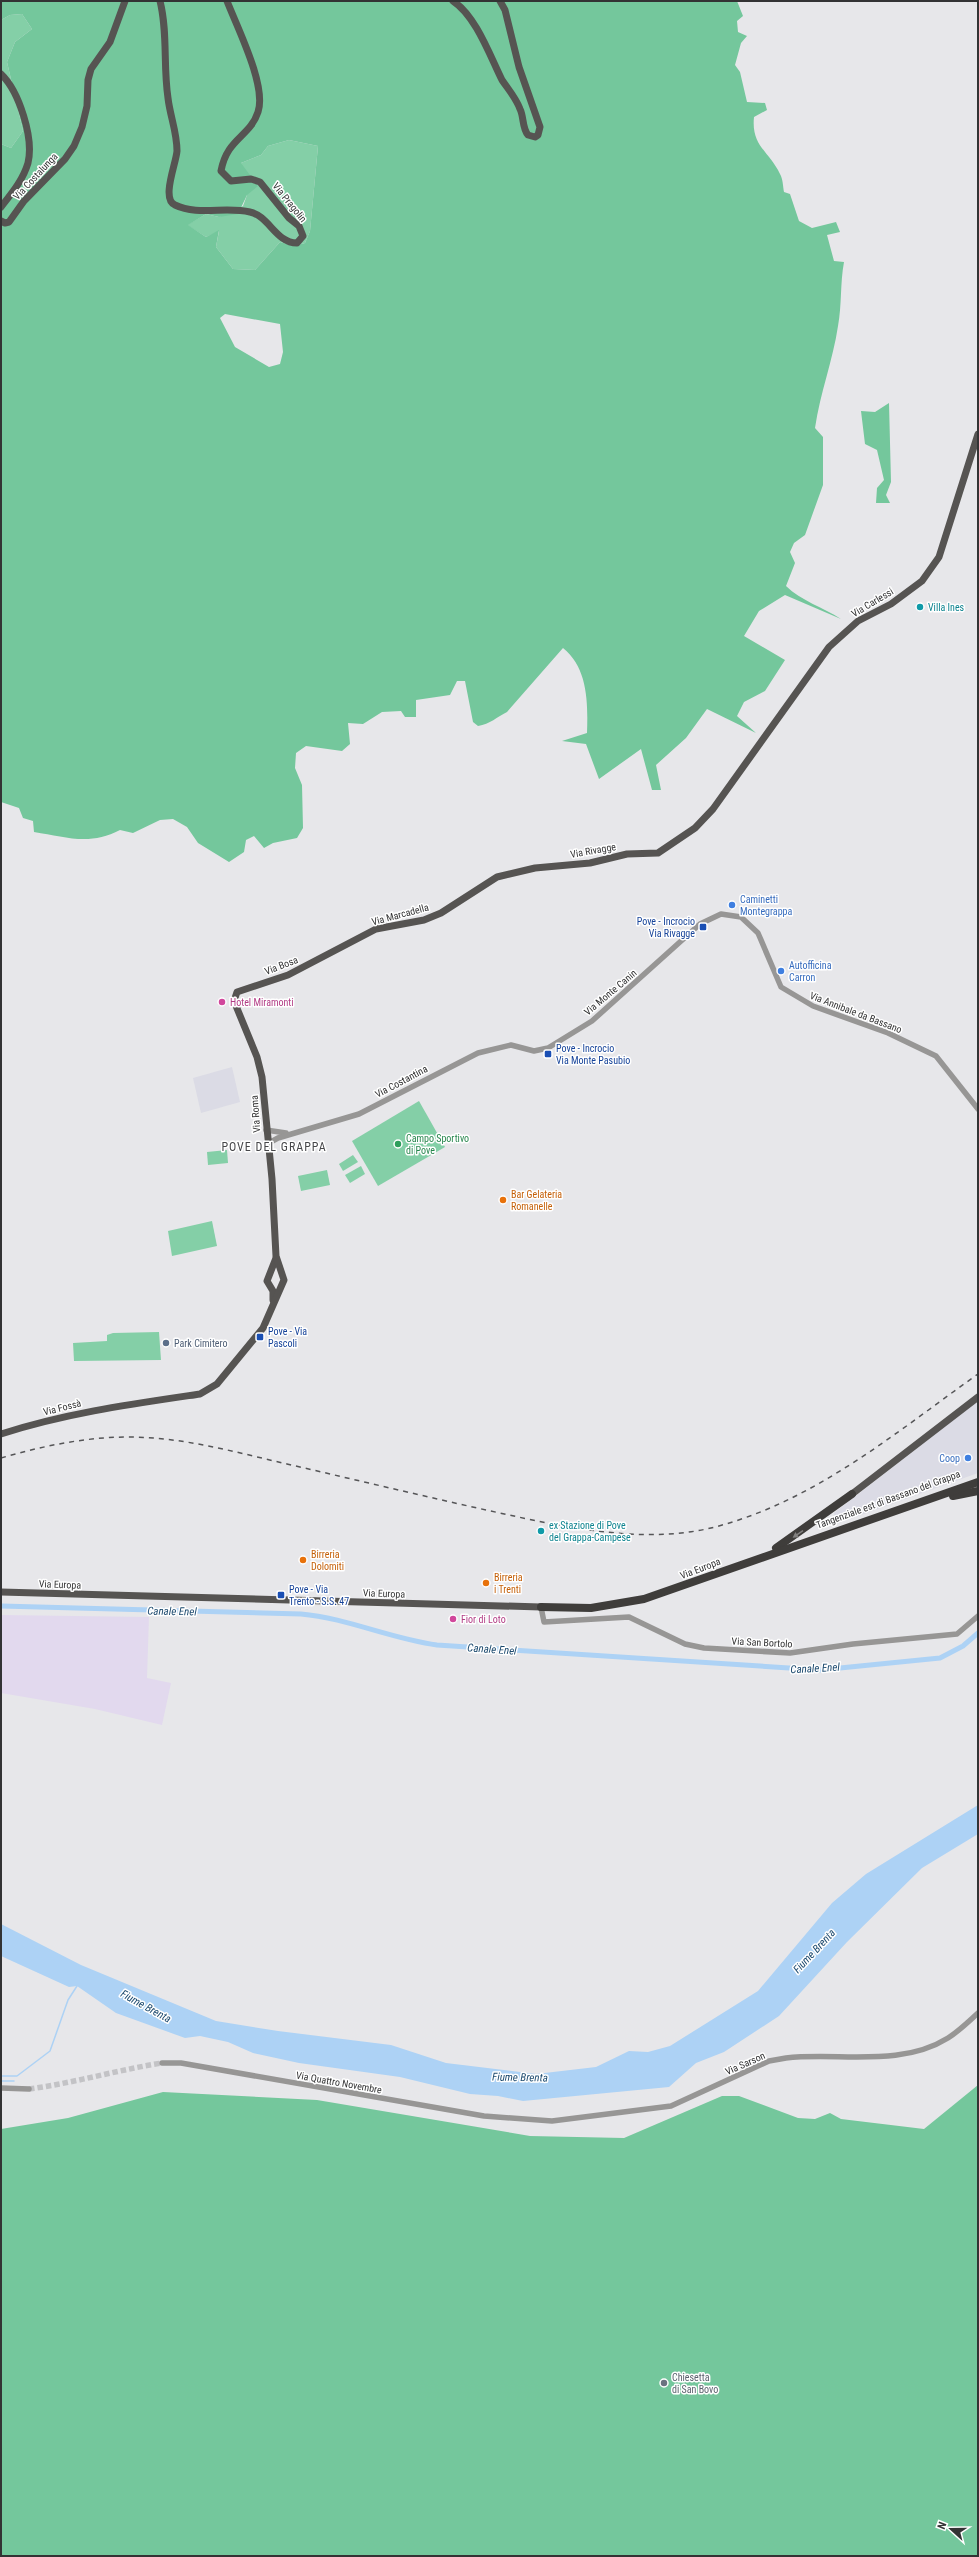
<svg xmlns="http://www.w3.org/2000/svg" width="979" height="2557" font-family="'Roboto Condensed',sans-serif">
  <rect width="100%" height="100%" fill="#e7e7ea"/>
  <g fill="#dbdbe5">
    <polygon points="232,1067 240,1102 201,1113 193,1078"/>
    <polygon points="978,1401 978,1473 836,1524 834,1513"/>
  </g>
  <polygon fill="#e2d9ee" points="1,1615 149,1617 147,1678 171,1683 162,1725 95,1709 1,1693"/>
  <g fill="#84cfa7">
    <polygon points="22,14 32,29 15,42 7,62 23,131 11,148 1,144 1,20 10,15"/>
    <polygon points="289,140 318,146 310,231 305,243 294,246 280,242 255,270 233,269 216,247 219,231 206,237 187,225 206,214 219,217 243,206 247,195 241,163 261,155 268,146"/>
    <polygon points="419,1101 445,1147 378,1186 352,1141"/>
    <polygon points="227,1150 228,1163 208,1165 207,1152"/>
    <polygon points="353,1155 358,1162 343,1171 339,1164"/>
    <polygon points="361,1166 365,1174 350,1183 345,1175"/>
    <polygon points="327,1170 330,1185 301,1191 298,1176"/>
    <polygon points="212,1221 217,1246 172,1256 168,1231"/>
    <polygon points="159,1332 161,1360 74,1361 73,1343 107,1341 107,1335 113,1333"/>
  </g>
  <g fill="#74c79c" fill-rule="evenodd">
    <path d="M1,1H737L743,16L737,21L738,32L747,36L741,43L735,65L740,72L747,102L765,103L767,110L754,117C751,146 769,151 780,174C783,179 783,187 784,192L790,194L799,221L812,228L836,222L840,232L827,235L834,261L844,262C840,283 842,305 838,326C833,360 820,393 815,428L823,437V485L805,535L794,543L790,552L795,563L786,586C801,601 823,607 841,619L785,595L759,611L744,636L785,660L765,691L744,702L737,716L756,733L707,709L686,738L656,765L661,790H652L641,749L599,779L586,744L562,741L587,733C588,703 588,668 563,648L507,712C497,717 490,724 478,726L473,722L465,681H457L450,695L416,700V717H405L401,711L382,712L363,724L348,723L350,744L342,751L306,746L296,753L295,768L302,785L303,828L297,838L273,843L264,848L254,836L246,840L244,852L229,862L198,843L187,827L173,819L160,820L133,833L120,830C90,846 66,837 34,832L33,821L23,818L19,808L1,802V144L11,148L23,131L7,62L15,42L32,29L22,14L10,15L1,20ZM289,140L318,146L310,231L305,243L294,246L280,242L255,270L233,269L216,247L219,230L206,237L188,225L206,214L219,217L238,214L247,195L258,186L241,163L261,155L268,146ZM225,314L280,324L283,352L280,364L269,367L235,347L220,318Z"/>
    <polygon points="889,403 891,482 886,495 890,503 876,503 877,488 884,480 877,450 865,444 861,411 875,412"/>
    <polygon points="978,2085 978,2556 1,2556 1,2129 68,2118 163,2092 317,2100 530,2136 624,2138 722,2096 739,2096 798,2118 815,2119 830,2113 841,2119 924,2129"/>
  </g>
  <polygon fill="#add2f5" points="978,1805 978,1834 922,1868 847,1942 779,2016 724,2052 696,2063 669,2087 523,2101 498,2096 470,2094 400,2077 299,2063 253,2053 228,2042 200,2036 185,2038 116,2013 77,1986 69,1987 1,1956 1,1924 81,1965 216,2021 278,2031 391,2045 446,2063 536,2074 596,2067 629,2051 648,2052 670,2046 758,1991 832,1903 866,1874"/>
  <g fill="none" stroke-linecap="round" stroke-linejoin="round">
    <g stroke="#add2f5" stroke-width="1.5">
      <polyline points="1,2076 17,2076 50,2051 68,2000 77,1986"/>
      <polyline points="1,2081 14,2081"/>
    </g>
    <path stroke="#add2f5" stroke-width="5" d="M1,1606L301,1614C347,1618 391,1639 437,1645L820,1670L940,1658L963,1646L978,1633"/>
    <path stroke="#c3c3c6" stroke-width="5.5" stroke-dasharray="5.5 3" stroke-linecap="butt" d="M29,2089C74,2083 117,2070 162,2063"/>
    <g stroke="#979695" stroke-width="5.5">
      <polyline points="266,1130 286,1133"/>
      <polyline points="267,1144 278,1138 359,1114 478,1053 511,1045 534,1051 548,1048 592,1021 700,924 721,914 741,917 758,933 781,987 813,1006 888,1033 936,1056 978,1109"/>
      <polyline points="541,1607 544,1622 629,1617 685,1644 704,1648 790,1653 853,1644 957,1634 978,1616"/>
      <path d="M162,2063H181L484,2116L552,2121L671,2106L769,2061L786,2058C838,2052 900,2068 948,2038C959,2031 968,2022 978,2013"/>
      <polyline points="1,2088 29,2089"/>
    </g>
    <g stroke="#565452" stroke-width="7">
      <path d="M160,1C168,33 163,65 168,98C170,116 177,132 177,151C176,164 161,199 175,205C198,216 226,206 250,212C269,216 276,243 297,243L303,236L299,226L289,218L260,182L251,179L231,181L221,171C227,138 250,137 258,112C267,86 237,27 227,1"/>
      <path d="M453,1C476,16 490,56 502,80C508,89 516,98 520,109C524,117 522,128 528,135L535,137L538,135L540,127L519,67L505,10L500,1"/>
      <path d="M1,74C19,91 34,138 28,163C23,180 12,193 1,207"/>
      <polyline points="1,221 5,223 9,222 24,201 65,159 74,146 82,127 87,106 88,80 91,69 110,42 125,1"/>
      <polyline points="273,1300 273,1291 267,1281 276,1258"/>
      <path d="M1,1434C66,1413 132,1404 200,1394L217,1384L263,1328L284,1280L276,1256L272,1179L262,1077L257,1057L234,1001L237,992L288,975L376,929L424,920L441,913L497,877L535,868L590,863L627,854L658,853L695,828L713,809L829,647L858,621L891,604L922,581L939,557L978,434"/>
      <polyline points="852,1494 978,1397"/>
      <polyline points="1,1592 541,1607"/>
    </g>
    <g stroke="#3f3d3b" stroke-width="8">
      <polyline points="953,1496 978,1491"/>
      <polyline points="776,1548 852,1494"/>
      <polyline points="541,1607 591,1608 644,1599 978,1482"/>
    </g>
    <path stroke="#555557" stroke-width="1.5" stroke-dasharray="5 5" stroke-linecap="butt" d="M1,1458C43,1446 85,1437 129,1437C182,1437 235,1452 287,1464C361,1481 435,1499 509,1515C574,1529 649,1544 715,1527C815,1501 895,1433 978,1374"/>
  </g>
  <defs><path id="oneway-solid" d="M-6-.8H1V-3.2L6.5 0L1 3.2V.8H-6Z"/></defs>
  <use fill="#828180" href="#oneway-solid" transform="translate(798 1534) rotate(146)"/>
  <g fill="#0f9aa8" stroke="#fff" stroke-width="1.5">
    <circle cx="920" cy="607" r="4"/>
    <circle cx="541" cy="1531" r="4"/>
  </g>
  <g fill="#3f7fe0" stroke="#fff" stroke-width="1.5">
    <circle cx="732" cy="905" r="4"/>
    <circle cx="781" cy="971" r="4"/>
    <circle cx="968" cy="1458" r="4"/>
  </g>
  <g fill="#1a4fb4" stroke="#fff" stroke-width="1.5">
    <rect x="699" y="923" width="8" height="8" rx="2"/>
    <rect x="544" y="1050" width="8" height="8" rx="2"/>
    <rect x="256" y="1333" width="8" height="8" rx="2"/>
    <rect x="277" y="1591" width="8" height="8" rx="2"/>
  </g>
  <g fill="#d1479c" stroke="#fff" stroke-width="1.5">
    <circle cx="222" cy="1002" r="4"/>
    <circle cx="453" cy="1619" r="4"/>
  </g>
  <circle fill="#2e9e5b" stroke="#fff" stroke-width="1.5" cx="398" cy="1144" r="4"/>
  <g fill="#e8710a" stroke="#fff" stroke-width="1.5">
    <circle cx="503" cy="1200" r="4"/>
    <circle cx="303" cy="1560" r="4"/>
    <circle cx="486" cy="1583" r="4"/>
  </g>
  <circle fill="#5c6f8a" stroke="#fff" stroke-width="1.5" cx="166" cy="1343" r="4"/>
  <circle fill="#6b7280" stroke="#fff" stroke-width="1.5" cx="664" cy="2383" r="4"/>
  <g text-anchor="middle" stroke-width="3" stroke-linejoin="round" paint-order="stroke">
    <g font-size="10" fill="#333334" stroke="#fff">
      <text transform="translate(35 176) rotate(-47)" y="4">Via Costalunga</text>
      <text transform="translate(290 202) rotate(51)" y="4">Via Pragolin</text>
      <text transform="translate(872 602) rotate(-31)" y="4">Via Carlessi</text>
      <text transform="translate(593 850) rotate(-10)" y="4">Via Rivagge</text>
      <text transform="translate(400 914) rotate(-15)" y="4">Via Marcadella</text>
      <text transform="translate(281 965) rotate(-21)" y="4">Via Bosa</text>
      <text transform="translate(610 992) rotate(-40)" y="4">Via Monte Canin</text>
      <text transform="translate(856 1012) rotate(21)" y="4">Via Annibale da Bassano</text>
      <text transform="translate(401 1081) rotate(-28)" y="4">Via Costantina</text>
      <text transform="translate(255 1114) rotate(-94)" y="4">Via Roma</text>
      <text transform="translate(62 1407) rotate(-14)" y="4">Via Fossà</text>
      <text transform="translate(888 1499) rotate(-20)" y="4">Tangenziale est di Bassano del Grappa</text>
      <text transform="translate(700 1568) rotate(-21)" y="4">Via Europa</text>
      <text transform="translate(60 1584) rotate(2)" y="4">Via Europa</text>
      <text transform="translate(384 1593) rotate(2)" y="4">Via Europa</text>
      <text transform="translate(762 1642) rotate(3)" y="4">Via San Bortolo</text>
      <text transform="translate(745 2063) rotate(-24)" y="4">Via Sarson</text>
      <text transform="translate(339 2082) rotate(10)" y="4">Via Quattro Novembre</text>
    </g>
    <g font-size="10" fill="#0d838f" stroke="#fff" text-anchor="start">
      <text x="928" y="611">Villa Ines</text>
      <text x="549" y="1529">ex Stazione di Pove<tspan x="549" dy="12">del Grappa-Campese</tspan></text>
    </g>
    <g font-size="10" fill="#366cbe" stroke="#fff" text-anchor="start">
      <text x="740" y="903">Caminetti<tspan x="740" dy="12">Montegrappa</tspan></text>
      <text x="789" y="969">Autofficina<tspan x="789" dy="12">Carron</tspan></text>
      <text x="960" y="1462" text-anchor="end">Coop</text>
    </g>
    <g font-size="10" fill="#164399" stroke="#fff" text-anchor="start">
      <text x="695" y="925" text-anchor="end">Pove - Incrocio<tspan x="695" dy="12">Via Rivagge</tspan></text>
      <text x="556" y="1052">Pove - Incrocio<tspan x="556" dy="12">Via Monte Pasubio</tspan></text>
      <text x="268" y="1335">Pove - Via<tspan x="268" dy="12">Pascoli</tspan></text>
      <text x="289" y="1593">Pove - Via<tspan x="289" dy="12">Trento - S.S. 47</tspan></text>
    </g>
    <g font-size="10" fill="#b23c85" stroke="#fff" text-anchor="start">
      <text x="230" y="1006">Hotel Miramonti</text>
      <text x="461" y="1623">Fior di Loto</text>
    </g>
    <g font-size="10" fill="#27864d" stroke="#fff" text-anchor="start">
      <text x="406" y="1142">Campo Sportivo<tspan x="406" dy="12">di Pove</tspan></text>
    </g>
    <g font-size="10" fill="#c56008" stroke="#fff" text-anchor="start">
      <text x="511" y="1198">Bar Gelateria<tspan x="511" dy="12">Romanelle</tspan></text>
      <text x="311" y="1558">Birreria<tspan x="311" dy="12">Dolomiti</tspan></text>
      <text x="494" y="1581">Birreria<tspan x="494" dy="12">i Trenti</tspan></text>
    </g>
    <g font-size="10" fill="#4e5e75" stroke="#fff" text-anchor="start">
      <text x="174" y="1347">Park Cimitero</text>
    </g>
    <g font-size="10" fill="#5b616d" stroke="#fff" text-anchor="start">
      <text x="672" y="2381">Chiesetta<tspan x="672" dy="12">di San Bovo</tspan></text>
    </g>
    <g font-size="11" font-style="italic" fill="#1b496e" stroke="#fff">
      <text transform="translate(172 1611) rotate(1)" y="4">Canale Enel</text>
      <text transform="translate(492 1649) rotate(4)" y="4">Canale Enel</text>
      <text transform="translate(815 1668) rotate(-3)" y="4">Canale Enel</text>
      <text transform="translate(814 1951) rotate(-47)" y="4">Fiume Brenta</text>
      <text transform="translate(146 2006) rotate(29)" y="4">Fiume Brenta</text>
      <text transform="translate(520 2077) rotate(1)" y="4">Fiume Brenta</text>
    </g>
    <g font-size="12" letter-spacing="1" fill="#47474a" stroke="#fff">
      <text x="274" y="1151">POVE DEL GRAPPA</text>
    </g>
  </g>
  <rect width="979" height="2557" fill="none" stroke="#333334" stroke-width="4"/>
  <g transform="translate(951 2529) rotate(291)" stroke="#ffffff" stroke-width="3" paint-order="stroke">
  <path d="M0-3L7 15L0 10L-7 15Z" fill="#333334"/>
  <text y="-6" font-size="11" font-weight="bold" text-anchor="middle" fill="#333334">N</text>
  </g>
</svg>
